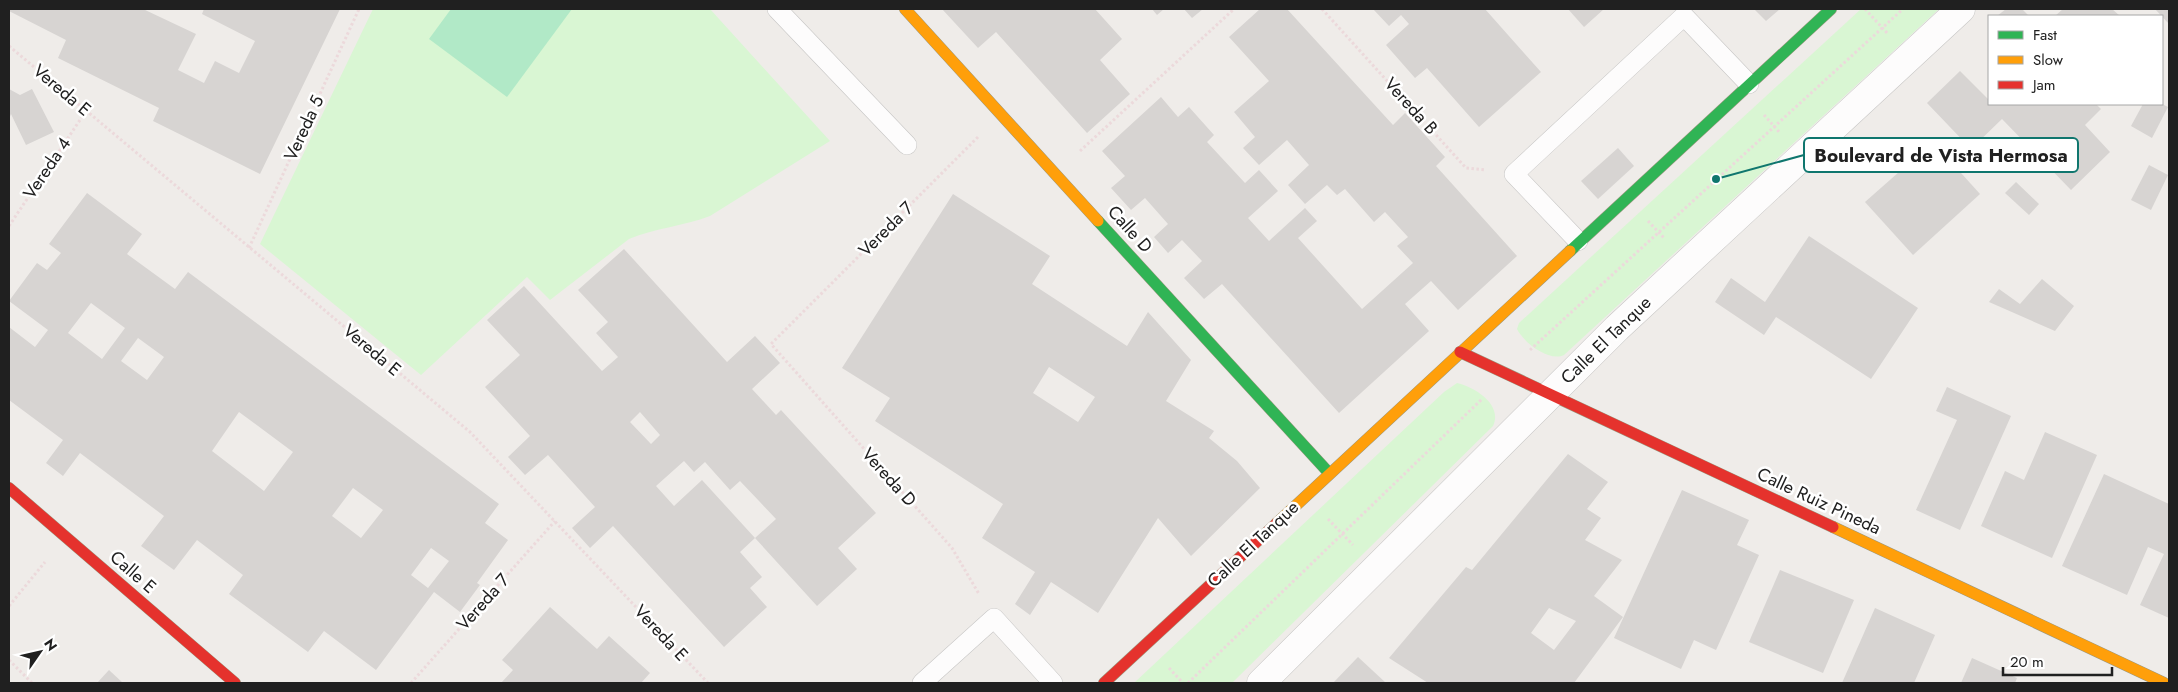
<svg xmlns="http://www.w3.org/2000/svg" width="2178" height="692" font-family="Jost,sans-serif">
  <rect width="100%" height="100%" fill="#efece9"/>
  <g fill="#d9f6d3">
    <path d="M373,9H710L830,141L710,216C684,226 655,228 629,239L550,300L527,277L421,375L260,244Z"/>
    <path d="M1861,9H1939L1564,355C1549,362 1524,343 1517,329L1519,323Z"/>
    <path d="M1457,383C1475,387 1503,405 1493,426L1232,683H1134L1444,392Z"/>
  </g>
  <polygon fill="#b1e9c7" points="451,9 572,9 507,97 429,39"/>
  <g fill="#d7d4d2" fill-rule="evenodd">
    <polygon points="9,9 143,9 196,34 178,70 204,83 215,61 239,73 255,41 202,14 204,9 340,9 260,174 153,121 159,108 58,58 66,40 9,11"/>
    <polygon points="942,9 1095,9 1122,39 1100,60 1130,94 1087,133 996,32 978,48"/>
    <polygon points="1152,9 1164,9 1157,15"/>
    <polygon points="1184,9 1203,9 1192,18"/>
    <polygon points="1260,9 1287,9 1393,125 1405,113 1445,157 1436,166 1517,256 1458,310 1431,281 1405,304 1429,331 1339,413 1222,284 1204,299 1184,278 1202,261 1182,240 1168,253 1154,237 1168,224 1145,198 1131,210 1111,188 1125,176 1102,151 1161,97 1178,117 1189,107 1214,135 1207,142 1245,183 1259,170 1278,191 1248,218 1269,241 1305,208 1317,221 1298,238 1362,309 1413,263 1397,246 1408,237 1385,212 1374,222 1345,189 1337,195 1327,185 1305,204 1288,185 1309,165 1287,140 1259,165 1243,148 1255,137 1234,112 1269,81 1229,37"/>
    <polygon points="1373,9 1485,9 1541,72 1479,127 1427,68 1415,78 1386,45 1409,24 1401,15 1389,26"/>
    <polygon points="1568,9 1604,9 1584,27"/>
    <polygon points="1754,9 1780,9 1766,21"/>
    <polygon points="2006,9 2022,9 2029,16 1997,16"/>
    <polygon points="2063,9 2112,9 2120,16 2055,16"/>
    <polygon points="2155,9 2169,9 2169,24"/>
    <polygon points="1960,71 1988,99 1989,97 1989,104 2096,104 2101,109 2085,125 2110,152 2071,190 2002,119 1971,149 1927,103"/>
    <polygon points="9,89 20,95 32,89 54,132 26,145 11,114 9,119"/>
    <polygon points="2143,104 2162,104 2168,107 2152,138 2131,126"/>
    <polygon points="1933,142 1980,194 1913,255 1865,202"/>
    <polygon points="1618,148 1634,166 1598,199 1581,181"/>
    <polygon points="2149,165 2168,175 2151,210 2131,200"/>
    <polygon points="2016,182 2039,204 2029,215 2005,193"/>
    <path d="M87,193L142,234L127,254L175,289L188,272L499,504L485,523L508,540L477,583L480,585L460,612L434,592L376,670L324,631L308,652L229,594L243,575L197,540L174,570L141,546L164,516L80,453L63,476L46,463L63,440L9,400V327L35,347L48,330L9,301L37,263L47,270L61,253L49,244ZM91,303L125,328L102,359L68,333ZM138,338L164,357L147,380L121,361ZM239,412L293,452L264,491L212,451ZM353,488L383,510L361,538L332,516ZM431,548L449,561L428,588L411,575Z"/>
    <path d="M953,194L1050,256L1032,284L1127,346L1148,312L1191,360L1166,401L1214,431L1209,438L1237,461L1260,488L1191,556L1158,518L1098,613L1051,582L1030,615L1015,604L1035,572L982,538L1003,504L875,421L890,398L842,368ZM1049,367L1095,397L1078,422L1033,393Z"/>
    <polygon points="1809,236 1918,308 1871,379 1776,317 1764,335 1715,302 1731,278 1765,302"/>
    <path d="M624,249L727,362L755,336L780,363L752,389L776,415L781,410L876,513L838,548L857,569L817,606L755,538L776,519L740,481L730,490L705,462L694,472L684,461L656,486L674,506L702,480L755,538L740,552L762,577L750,588L767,607L724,647L613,526L590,548L572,528L595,507L548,455L525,475L508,457L530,436L485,387L520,355L487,320L524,286L602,371L618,357L596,333L608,322L578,290ZM640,412L660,435L651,444L630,422Z"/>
    <polygon points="2042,279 2074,306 2055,331 1989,302 1999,289 2020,304"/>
    <polygon points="1947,387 2011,416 1960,530 1916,510 1957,420 1936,411"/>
    <polygon points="2045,432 2097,455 2052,558 1981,526 2005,471 2024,480"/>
    <path d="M1568,454L1608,482L1587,509L1601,518L1585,540L1622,560L1594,596L1623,617L1574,683H1428L1389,658L1466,567L1472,570ZM1549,608L1576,621L1554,650L1531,633Z"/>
    <polygon points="2104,474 2169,504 2169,618 2140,605 2164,554 2148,547 2127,595 2062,566"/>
    <polygon points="1682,490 1749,520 1737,545 1759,555 1716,650 1694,640 1681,669 1614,638"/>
    <polygon points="1780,570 1854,600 1823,673 1749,642"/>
    <polygon points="550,607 597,649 609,636 650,673 641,683 501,683 513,670 502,660"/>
    <polygon points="1875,608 1935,635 1914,683 1842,683"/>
    <polygon points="1358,657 1386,683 1333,683"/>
    <polygon points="1972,658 2017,678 2015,683 1961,683"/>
    <polygon points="109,670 123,683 97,683"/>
  </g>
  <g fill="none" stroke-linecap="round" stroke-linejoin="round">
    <defs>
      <g id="lane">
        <polyline points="777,9 907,145"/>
        <polyline points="1578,241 1514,174 1684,16 1749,84"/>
        <polyline points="922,683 994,618 1053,683"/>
      </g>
      <polyline id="street" points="1261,683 1617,328 1961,9"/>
      <g id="fast">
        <polyline points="1098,221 1329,473"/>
        <polyline points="1570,251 1831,9"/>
      </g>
      <g id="slow">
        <polyline points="905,9 1098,221"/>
        <polyline points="1277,523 1570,251"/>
        <polyline points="1833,527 2164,683"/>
      </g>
      <g id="jam">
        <polyline points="1460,352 1833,527"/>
        <polyline points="9,488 235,683"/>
        <polyline points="1104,683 1277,523"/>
      </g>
    </defs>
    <use href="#lane" stroke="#c7c6c5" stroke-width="20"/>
    <use href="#street" stroke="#c7c6c5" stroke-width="29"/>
    <use href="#fast" stroke="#9b987f" stroke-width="12"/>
    <use href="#slow" stroke="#9b987f" stroke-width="12"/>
    <use href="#jam" stroke="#9b987f" stroke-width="12"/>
    <g stroke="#ecd9db" stroke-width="3" stroke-dasharray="2.5 2.5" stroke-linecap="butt">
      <polyline points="1322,9 1466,168 1486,170"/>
      <polyline points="1865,9 1888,34"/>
      <polyline points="9,46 470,432 708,683"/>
      <polyline points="1764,115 1780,133"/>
      <polyline points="978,137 771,344 952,548 979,594"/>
      <polyline points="1080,151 1234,9"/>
      <polyline points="1648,221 1665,239"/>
      <polyline points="9,226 86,111"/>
      <polyline points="249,248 359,9"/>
      <polyline points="1530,350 1903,9"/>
      <polyline points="1328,519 1353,545"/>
      <polyline points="9,606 45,562"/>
      <polyline points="9,660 32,683"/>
      <polyline points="1169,668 1183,683"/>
      <polyline points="411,683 555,521"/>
      <polyline points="1188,683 1482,399"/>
    </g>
    <use href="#lane" stroke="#fdfcfc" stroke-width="19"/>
    <use href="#street" stroke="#fdfcfc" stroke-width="28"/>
    <use href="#fast" stroke="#30b455" stroke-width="11"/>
    <use href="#slow" stroke="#ff9f0a" stroke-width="11"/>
    <use href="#jam" stroke="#e5322d" stroke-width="11"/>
  </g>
  <g text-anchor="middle" stroke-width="5" stroke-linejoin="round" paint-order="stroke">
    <g font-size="18" fill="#202020" stroke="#fff">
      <text transform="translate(62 90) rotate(40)" y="6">Vereda E</text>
      <text transform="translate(1411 106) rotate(48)" y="6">Vereda B</text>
      <text transform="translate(304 128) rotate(-65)" y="6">Vereda 5</text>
      <text transform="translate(47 168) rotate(-56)" y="6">Vereda 4</text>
      <text transform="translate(886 229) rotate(-45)" y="6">Vereda 7</text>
      <text transform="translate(1130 229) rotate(48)" y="6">Calle D</text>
      <text transform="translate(1606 340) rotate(-44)" y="6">Calle El Tanque</text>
      <text transform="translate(372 350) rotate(40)" y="6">Vereda E</text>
      <text transform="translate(889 477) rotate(48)" y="6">Vereda D</text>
      <text transform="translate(1819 501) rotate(25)" y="6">Calle Ruiz Pineda</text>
      <text transform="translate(1253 544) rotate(-43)" y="6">Calle El Tanque</text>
      <text transform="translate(133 572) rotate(41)" y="6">Calle E</text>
      <text transform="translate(483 602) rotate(-48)" y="6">Vereda 7</text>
      <text transform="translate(661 633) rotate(47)" y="6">Vereda E</text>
    </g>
  </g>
  <path fill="none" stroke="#0f766e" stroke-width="2" d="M1716 179L1804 155"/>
  <circle fill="#0f766e" stroke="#fff" stroke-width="2" cx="1716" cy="179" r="5"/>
  <rect fill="#fff" stroke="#0f766e" stroke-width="2" x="1804" y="138" width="274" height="34" rx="5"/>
  <g font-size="19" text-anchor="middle" font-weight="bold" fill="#202020">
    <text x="1941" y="162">Boulevard de Vista Hermosa</text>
  </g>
  <rect width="2178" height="692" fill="none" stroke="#202020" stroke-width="20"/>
  <rect x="1988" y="15" width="175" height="90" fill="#ffffff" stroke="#a6a6a6"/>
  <rect x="1998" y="31" width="25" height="8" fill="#30b455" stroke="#a6a6a6"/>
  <text x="2033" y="40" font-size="15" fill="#202020">Fast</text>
  <rect x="1998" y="56" width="25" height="8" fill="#ff9f0a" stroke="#a6a6a6"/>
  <text x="2033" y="65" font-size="15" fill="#202020">Slow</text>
  <rect x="1998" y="81" width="25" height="8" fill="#e5322d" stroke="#a6a6a6"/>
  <text x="2033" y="90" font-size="15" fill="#202020">Jam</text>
  <g transform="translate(40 652) rotate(56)" stroke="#ffffff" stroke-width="4" paint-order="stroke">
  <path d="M0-4L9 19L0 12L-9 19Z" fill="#202020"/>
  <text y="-8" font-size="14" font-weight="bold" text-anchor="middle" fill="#202020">N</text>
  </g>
  <path d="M2003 667v8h109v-8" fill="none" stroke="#202020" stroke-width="2.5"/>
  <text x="2010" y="667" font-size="15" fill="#202020" stroke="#ffffff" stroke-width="4" paint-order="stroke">20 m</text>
</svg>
